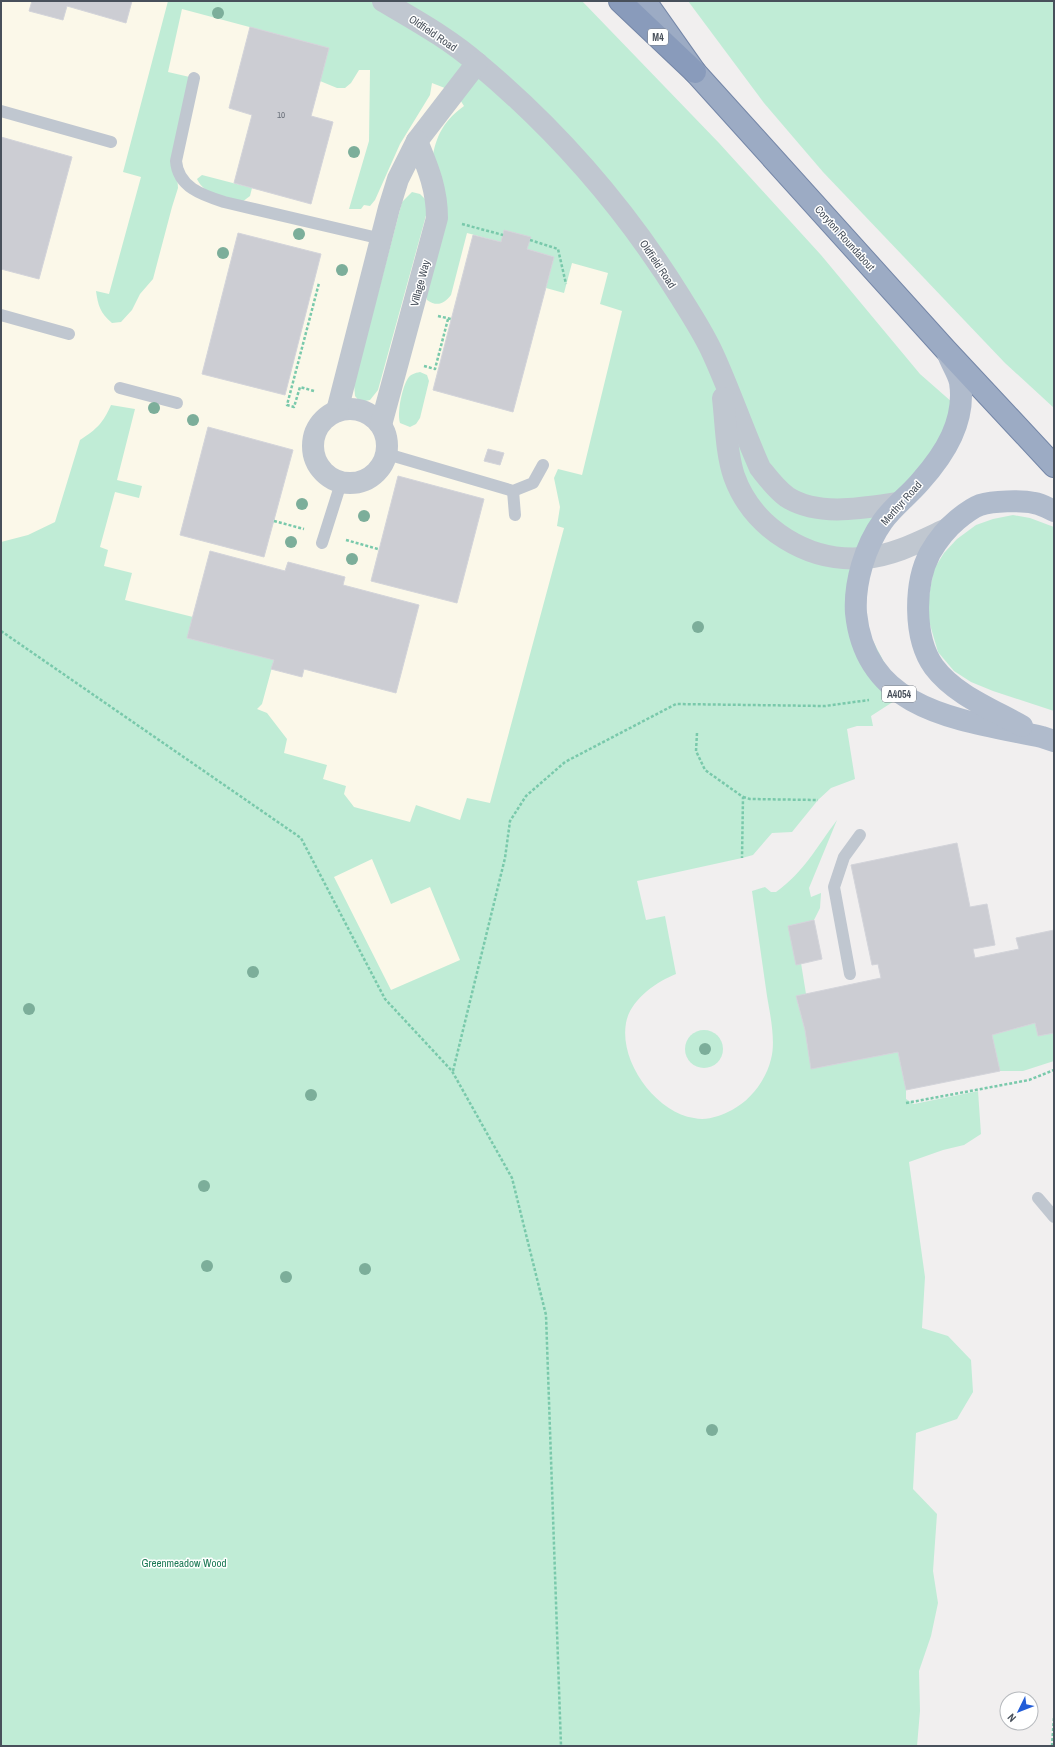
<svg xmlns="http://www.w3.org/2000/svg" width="1055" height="1747" font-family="'Archivo Narrow',sans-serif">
  <rect width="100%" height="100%" fill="#f1efef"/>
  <polygon fill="#fbf8e9" points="1,1 316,1 405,46 531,150 666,305 508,952 402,1018 1,549"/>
  <g fill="#c0ecd6" fill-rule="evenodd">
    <path d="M168,1H582L719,143L821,255L920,374L961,410L898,503L856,609L902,696L871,716L873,726H857L847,729L855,779L831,788L818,800L792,832L772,833L753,855L742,858L637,881L646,920L665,916L676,974C656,982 630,1000 626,1023C619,1062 656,1112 694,1118C707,1121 720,1116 732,1110C751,1100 766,1080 771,1059C776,1041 770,1014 767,996C762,961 757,926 752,891L765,887L771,892H776C804,872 816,848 837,820L809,888L811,897L821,893L820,908L814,920L788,926L801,963L806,994L796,996L805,1030L811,1069L898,1052L906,1090V1099L914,1104L978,1091L981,1134L964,1145L943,1150L909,1162L925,1277L922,1328L948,1336L971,1360L973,1392L957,1419L916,1433L913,1489L937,1514L933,1571L938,1603L931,1636L919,1671L920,1711L917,1746H1V542L28,535L55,522L80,440C97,429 103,423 111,405L135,409L117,480L142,486L139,498L115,492L100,547L108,550L104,566L132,573L125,600L193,617L187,638L274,660L262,704L257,709L267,713L287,739L284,753L327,765L323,779L346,786L344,794L354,807L410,822L416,805L460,820L467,798L490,803L564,528L557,526L560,507L554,478L558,469L582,475L622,311L600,304L608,273L572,263L564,293L546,288L554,257L527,249L530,237L504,230L501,242L467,233L451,295C444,304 437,307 427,300L426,292L433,155C437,133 446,119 464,106L455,92L432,83L430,95L400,144L375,200L370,206L364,205L361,209H349L369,141L370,70H359L351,83L345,88H337L320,81L329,48L182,9L168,72L194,78L176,161L178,188L172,207L153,279L140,294L132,310L121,322L112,323C100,313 98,305 96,291L109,294L141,177L123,172ZM372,859L391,904L430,887L460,960L391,990L334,877Z"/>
    <polygon points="688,1 1054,1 1054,408 1005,363 823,172 764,103"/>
    <path d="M202,175L252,188L250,196L242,202C226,198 205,196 197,179Z"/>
    <polygon points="412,192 420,194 426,200 427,212 378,390 370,400 360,402 355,396 354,384 402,202"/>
    <path d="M420,372L427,375L429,381L420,418L416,424L410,427L400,423C397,412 402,389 407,380C410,374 415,373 420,372Z"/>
    <polygon points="1013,515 1030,518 1054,527 1054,711 993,691 971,682 954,671 938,652 926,611 934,569 944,553 957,539 976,525 993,519"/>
    <polygon points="1035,1023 1038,1036 1054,1033 1054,1061 1023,1071 1000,1071 992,1035"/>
    <circle cx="704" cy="1049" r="19"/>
  </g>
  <g fill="#cccdd3" stroke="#d3d4da">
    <polygon points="32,1 132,1 126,23 67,6 63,20 29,11"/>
    <polygon points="250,27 329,48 311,116 333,122 311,204 234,183 252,115 229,108"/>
    <polygon points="1,137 72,157 39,279 1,269"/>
    <polygon points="504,230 531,237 527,249 554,257 513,412 433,390 473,235 501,242"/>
    <polygon points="238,233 321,254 285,395 202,374"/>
    <polygon points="208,427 293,450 264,557 180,535"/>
    <polygon points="488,449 504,453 500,465 484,461"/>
    <polygon points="398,476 484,499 457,603 371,581"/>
    <polygon points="210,551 285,571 288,562 345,577 343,585 419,605 396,693 304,669 302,677 271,669 274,660 187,638"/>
    <polygon points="957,843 970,907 987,904 995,945 973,949 975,958 1019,949 1016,938 1054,930 1054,1033 1038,1036 1035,1023 992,1035 1000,1071 906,1090 898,1052 811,1069 805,1030 796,996 881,978 878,964 872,965 851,865"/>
    <polygon points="814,920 822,959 796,965 788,926"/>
  </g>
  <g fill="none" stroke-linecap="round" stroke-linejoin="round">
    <defs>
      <polyline id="trunk" points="645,1 695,72 945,349 1054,466"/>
      <polyline id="motorway" points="620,1 695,72"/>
    </defs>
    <use href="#trunk" stroke="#7486a7" stroke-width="24"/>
    <use href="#motorway" stroke="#7486a7" stroke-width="24"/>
    <g stroke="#79c9ab" stroke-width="2.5" stroke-dasharray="3 2" stroke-linecap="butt">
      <polyline points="462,224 503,235"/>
      <polyline points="530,240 558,249 566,284"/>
      <polyline points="438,316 451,319"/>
      <polyline points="424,366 435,369 448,319"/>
      <polyline points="314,391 300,387 294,407 287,405 319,283"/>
      <polyline points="274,521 304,529"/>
      <polyline points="346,540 378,549"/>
      <polyline points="1,631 301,838 385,999 452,1071 512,1178 546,1315 561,1746"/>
      <polyline points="697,733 696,751 705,770 743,797 742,858"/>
      <polyline points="743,797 750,799 818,800"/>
      <polyline points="453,1071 505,858 510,821 526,796 565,762 676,704 825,706 869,700"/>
      <polyline points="906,1103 1029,1080 1054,1070"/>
      <polyline points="1052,1746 1054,1717"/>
    </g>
    <g stroke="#c0c7d0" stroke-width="12">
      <path d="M194,78L176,161C178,187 202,195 224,202L382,239"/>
      <polyline points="1,111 111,142"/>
      <polyline points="1,315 69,334"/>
      <polyline points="120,388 177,403"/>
      <polyline points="387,454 513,491 533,483 543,465"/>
      <polyline points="513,491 515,515"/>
      <polyline points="322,543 341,483"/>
      <polyline points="850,974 834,887 844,857 860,835"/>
      <polyline points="1038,1198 1054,1217"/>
    </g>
    <g stroke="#c0c7d0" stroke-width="22">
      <path d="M383,1C415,20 450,39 478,64C557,130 627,211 681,298C692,316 704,334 713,354C730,391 743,430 760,468C768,478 776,489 787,497C818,517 864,508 898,503"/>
      <polyline points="417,141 477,63"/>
      <path d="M723,398C726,424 726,452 734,476C753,529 809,563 864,558C893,556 921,541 947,529"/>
      <circle cx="350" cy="446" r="37"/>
      <path d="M337,411L389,208L398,179L417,141C428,168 437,189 437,218L381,425"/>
    </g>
    <g stroke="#b0bbcc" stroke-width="22">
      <path d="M948,354C951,363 958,373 960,382C966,421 945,454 920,482C908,496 894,506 883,521C865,546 854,583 856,613C866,713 963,720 1042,737L1054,741"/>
      <path d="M1022,726C992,709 955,695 934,667C913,638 914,583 930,553C937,541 946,529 957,520C963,515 972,508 980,505C993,501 1021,500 1034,503C1041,504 1048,508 1054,511"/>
    </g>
    <use href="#trunk" stroke="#9cabc4" stroke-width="22"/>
    <use href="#motorway" stroke="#899bbb" stroke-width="22"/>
  </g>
  <g fill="#7cae9a">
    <circle cx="218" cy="13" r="6"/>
    <circle cx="354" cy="152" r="6"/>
    <circle cx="299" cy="234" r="6"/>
    <circle cx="223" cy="253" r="6"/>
    <circle cx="342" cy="270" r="6"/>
    <circle cx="154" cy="408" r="6"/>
    <circle cx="193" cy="420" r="6"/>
    <circle cx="302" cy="504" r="6"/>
    <circle cx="364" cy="516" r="6"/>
    <circle cx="291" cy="542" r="6"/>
    <circle cx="352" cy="559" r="6"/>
    <circle cx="698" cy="627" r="6"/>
    <circle cx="253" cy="972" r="6"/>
    <circle cx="29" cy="1009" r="6"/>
    <circle cx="705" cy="1049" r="6"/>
    <circle cx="311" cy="1095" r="6"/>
    <circle cx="204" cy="1186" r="6"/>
    <circle cx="207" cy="1266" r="6"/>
    <circle cx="365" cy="1269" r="6"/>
    <circle cx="286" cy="1277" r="6"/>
    <circle cx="712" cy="1430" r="6"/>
  </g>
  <g text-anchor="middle" stroke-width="3" stroke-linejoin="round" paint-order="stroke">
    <g font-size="9" fill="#696f79">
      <text x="281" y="118">10</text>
    </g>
    <g fill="#fff" stroke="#7f848c" stroke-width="1">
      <rect x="648" y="29" width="20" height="16" rx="3"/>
      <rect x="882" y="686" width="34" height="16" rx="3"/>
    </g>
    <g font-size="10" font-weight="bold" fill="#48505b">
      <text x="658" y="41">M4</text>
      <text x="899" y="698">A4054</text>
    </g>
    <g font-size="11" fill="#48505b" stroke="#fff">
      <text transform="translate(433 33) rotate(34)" y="4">Oldfield Road</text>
      <text transform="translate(845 238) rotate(48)" y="4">Coryton Roundabout</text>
      <text transform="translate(658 264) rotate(56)" y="4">Oldfield Road</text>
      <text transform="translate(420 283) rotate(-75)" y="4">Village Way</text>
      <text transform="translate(901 503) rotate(-48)" y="4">Merthyr Road</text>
    </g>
    <g font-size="11" fill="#1c7955" stroke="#fff">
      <text x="184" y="1567">Greenmeadow Wood</text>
    </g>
  </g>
  <rect width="1055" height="1747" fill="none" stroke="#48505b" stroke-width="4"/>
  <g transform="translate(1019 1711) rotate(227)"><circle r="19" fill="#ffffff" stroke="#b6b9bd"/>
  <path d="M0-3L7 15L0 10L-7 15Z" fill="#235dd7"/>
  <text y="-6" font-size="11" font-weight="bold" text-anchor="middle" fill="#48505b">N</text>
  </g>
</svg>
